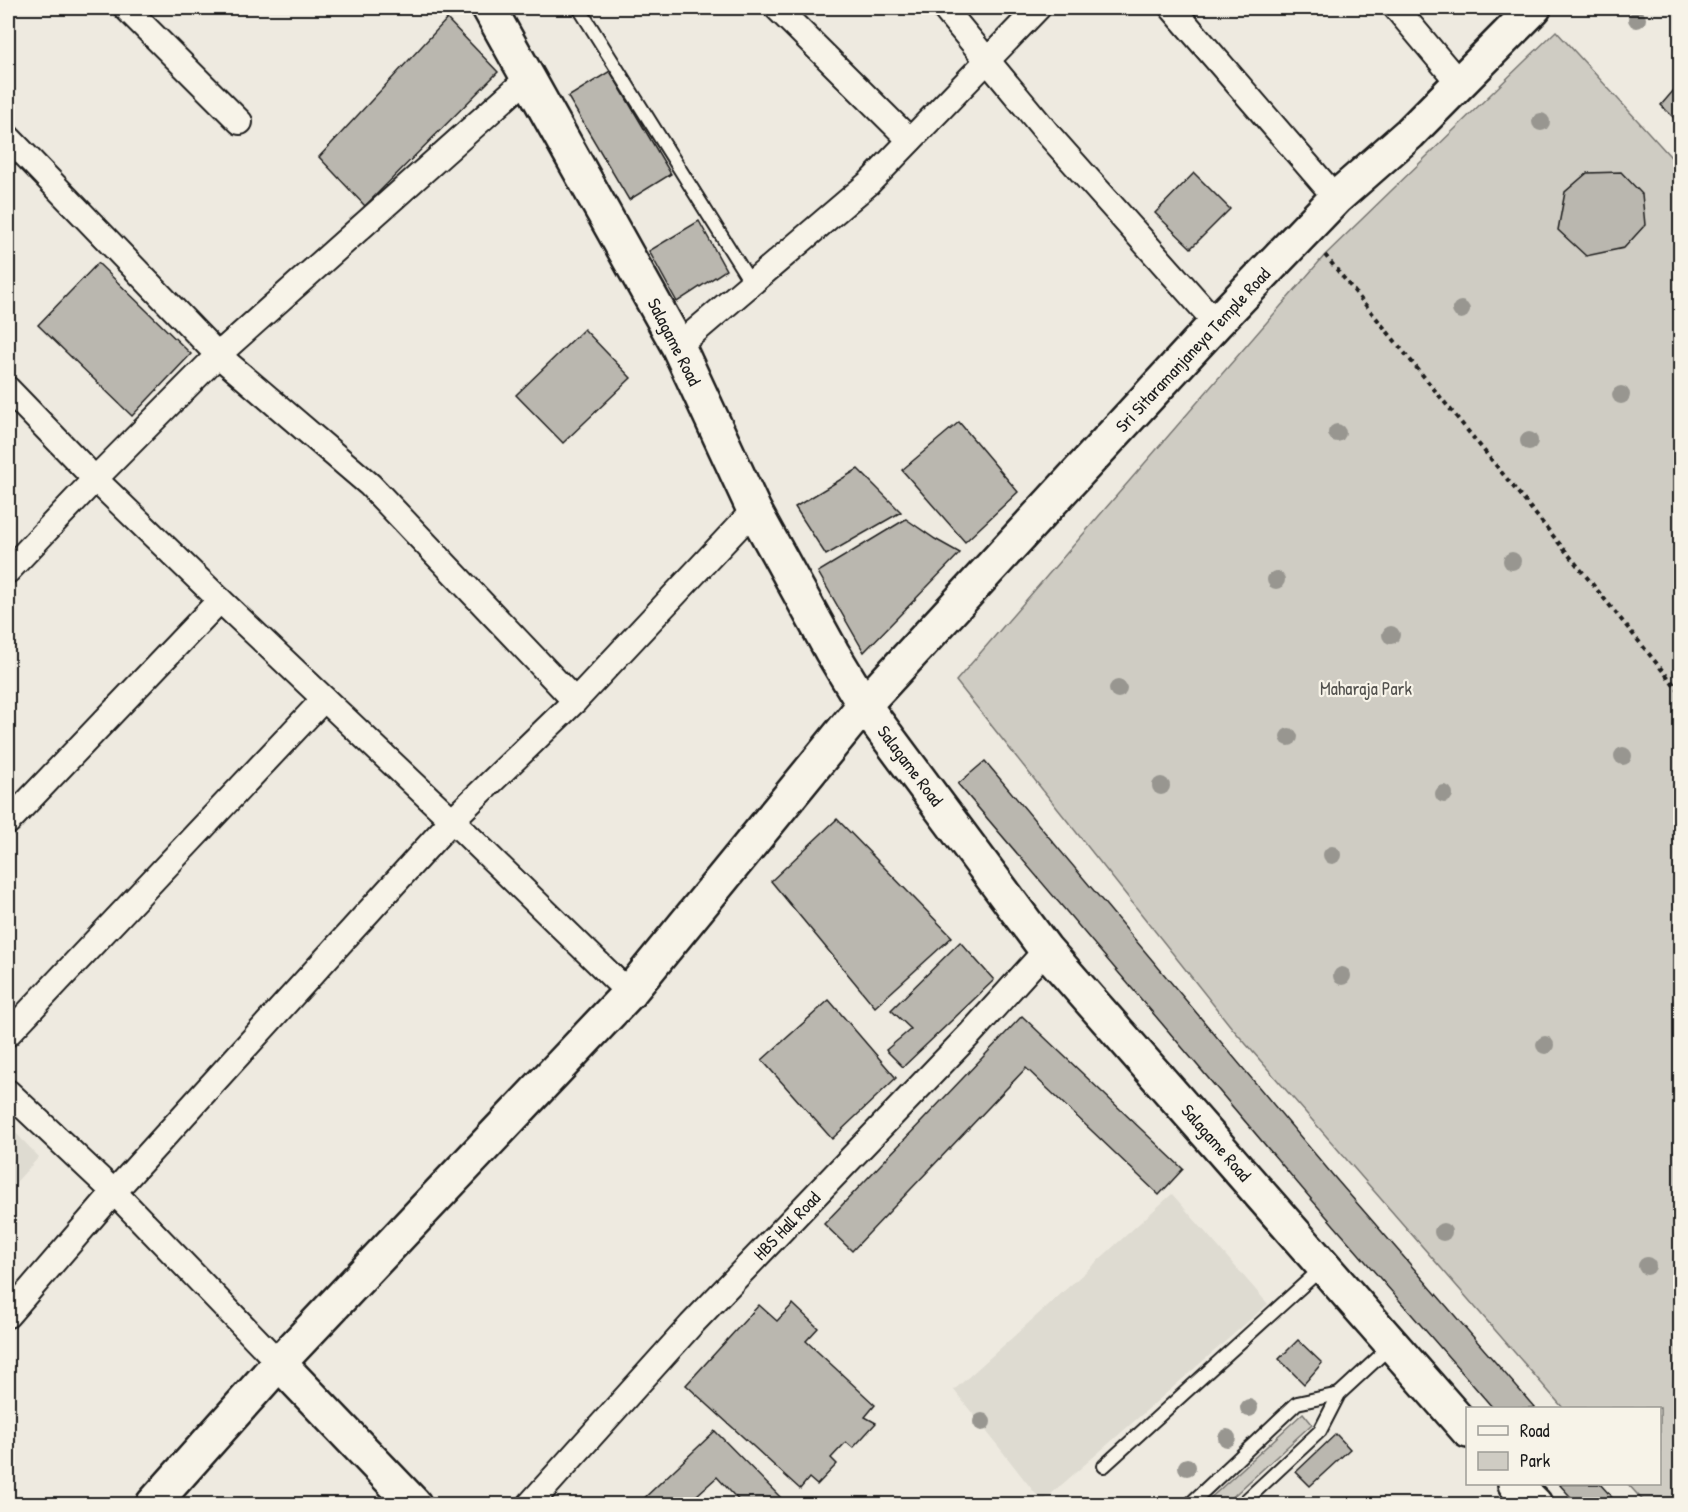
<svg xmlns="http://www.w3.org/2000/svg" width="1688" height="1512" font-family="'Patrick Hand',sans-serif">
  <rect width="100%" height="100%" fill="#eeeae0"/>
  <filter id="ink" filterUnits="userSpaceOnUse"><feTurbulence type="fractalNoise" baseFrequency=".0167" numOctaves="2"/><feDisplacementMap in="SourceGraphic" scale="12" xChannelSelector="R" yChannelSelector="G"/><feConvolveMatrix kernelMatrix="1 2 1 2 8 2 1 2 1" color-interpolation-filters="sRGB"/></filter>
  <g filter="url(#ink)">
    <g fill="#dedbd1">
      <polygon points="8,1125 39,1157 8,1191"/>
      <polygon points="1172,1194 1268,1304 1042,1502 954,1390"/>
    </g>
    <g fill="#cfccc3" stroke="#767470" stroke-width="1.5">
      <polygon points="1556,31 1680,167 1680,1504 1646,1504 1628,1484 1660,1484 1660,1408 1563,1408 1232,1028 956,681 1325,255"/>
      <polygon points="1303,1413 1312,1424 1225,1504 1204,1504"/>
    </g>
    <g fill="#bab7af" stroke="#1c1c1c" stroke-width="1.5">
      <polygon points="447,19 498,72 365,206 319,157"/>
      <polygon points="610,71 671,174 629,200 568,97"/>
      <polygon points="1680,83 1680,124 1661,105"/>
      <polygon points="1621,172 1642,194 1645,225 1624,248 1586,256 1558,230 1565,192 1587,173"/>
      <polygon points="1194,173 1230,209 1191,248 1155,213"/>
      <polygon points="699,221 726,270 677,302 649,251"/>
      <polygon points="98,263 191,354 132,416 38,325"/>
      <polygon points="584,329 631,378 563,443 516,395"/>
      <polygon points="959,422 1018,492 965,542 902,470"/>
      <polygon points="858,469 901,512 826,555 795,507"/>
      <polygon points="906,519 935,539 960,553 864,652 818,572"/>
      <polygon points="985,761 1336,1179 1535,1408 1493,1408 1312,1200 958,784"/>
      <polygon points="837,819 952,937 875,1007 771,881"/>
      <polygon points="960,942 994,980 903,1067 886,1050 911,1029 891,1010"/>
      <polygon points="829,1000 896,1078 832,1139 762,1060"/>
      <polygon points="1022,1016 1183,1169 1159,1195 1026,1068 852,1251 824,1224"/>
      <polygon points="793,1304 818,1328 806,1341 875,1405 865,1417 876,1423 853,1448 846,1442 831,1458 837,1464 817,1485 809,1478 800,1489 686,1385 759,1305 777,1321"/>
      <polygon points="1298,1340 1322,1363 1304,1384 1279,1359"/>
      <polygon points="715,1431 787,1504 742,1504 717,1477 687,1504 638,1504"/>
      <polygon points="1336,1434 1350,1449 1310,1486 1296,1472"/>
      <polygon points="1559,1484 1600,1484 1618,1504 1577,1504"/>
    </g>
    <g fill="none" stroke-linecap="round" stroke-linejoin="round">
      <defs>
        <g id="lane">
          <polyline points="579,8 751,283"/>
          <polyline points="1104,1466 1323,1267"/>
          <polyline points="1190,1504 1297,1403 1339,1394"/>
          <polyline points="1242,1504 1320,1431 1339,1394 1391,1346"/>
        </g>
        <g id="street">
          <polyline points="126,8 240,122"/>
          <polyline points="777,8 910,140"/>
          <polyline points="944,8 1049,135 1216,323"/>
          <polyline points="1172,8 1336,198"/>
          <polyline points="1396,8 1459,83"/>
          <polyline points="8,137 218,355 370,485 575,701"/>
          <polyline points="678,346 869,183 1038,8"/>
          <polyline points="8,389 95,479 220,600"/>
          <polyline points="8,571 95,479 218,355 528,78"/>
          <polyline points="8,822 220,600 452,820 629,993"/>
          <polyline points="8,1034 324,699"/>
          <polyline points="8,1092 114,1192 279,1363"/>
          <polyline points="8,1315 114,1192 452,820 575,701 754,510"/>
          <polyline points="530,1504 691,1325 971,1033 1046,950"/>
        </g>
        <g id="secondary">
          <polyline points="279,1363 414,1504"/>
          <polyline points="153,1504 279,1363 629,993 864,705 1216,323 1336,198 1410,133 1534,8"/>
        </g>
        <g id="primary">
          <polyline points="489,8 678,346 754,510 832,652 864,705 1046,950 1468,1431"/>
          <polyline points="1515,1484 1535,1504"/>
        </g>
      </defs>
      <use href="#lane" stroke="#1c1c1c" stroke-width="16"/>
      <use href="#street" stroke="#1c1c1c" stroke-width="28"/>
      <use href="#secondary" stroke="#1c1c1c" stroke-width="38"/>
      <use href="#primary" stroke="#1c1c1c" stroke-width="38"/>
      <polyline stroke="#1c1c1c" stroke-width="4" stroke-dasharray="4.5 4.5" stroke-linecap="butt" points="1325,255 1680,692"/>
      <use href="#lane" stroke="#f7f3e8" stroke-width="12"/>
      <use href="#street" stroke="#f7f3e8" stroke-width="24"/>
      <use href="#secondary" stroke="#f7f3e8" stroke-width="33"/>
      <use href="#primary" stroke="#f7f3e8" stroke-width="33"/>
    </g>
    <g fill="#989690">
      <circle cx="1637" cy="19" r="9"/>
      <circle cx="1541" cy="122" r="9"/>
      <circle cx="1461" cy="310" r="9"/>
      <circle cx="1621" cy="395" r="9"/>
      <circle cx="1337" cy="433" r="9"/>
      <circle cx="1529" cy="441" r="9"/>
      <circle cx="1512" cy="561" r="9"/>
      <circle cx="1276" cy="580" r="9"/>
      <circle cx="1391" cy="635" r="9"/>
      <circle cx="1118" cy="689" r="9"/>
      <circle cx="1289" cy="737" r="9"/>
      <circle cx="1623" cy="756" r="9"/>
      <circle cx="1161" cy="786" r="9"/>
      <circle cx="1444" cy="794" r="9"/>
      <circle cx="1332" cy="855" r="9"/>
      <circle cx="1342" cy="976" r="9"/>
      <circle cx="1545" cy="1045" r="9"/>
      <circle cx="1443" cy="1232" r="9"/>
      <circle cx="1647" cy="1266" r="9"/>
      <circle cx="1249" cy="1408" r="9"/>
      <circle cx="982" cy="1422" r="9"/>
      <circle cx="1227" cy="1438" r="9"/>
      <circle cx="1187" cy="1467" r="9"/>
    </g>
  </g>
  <g text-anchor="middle" stroke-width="4.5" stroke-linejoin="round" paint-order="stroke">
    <g font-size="18" fill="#1c1c1c" stroke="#f7f3e8">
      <text transform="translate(674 342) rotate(63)" y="6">Salagame Road</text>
      <text transform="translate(1193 350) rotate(-47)" y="6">Sri Sitaramanjaneya Temple Road</text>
      <text transform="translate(910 766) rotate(53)" y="6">Salagame Road</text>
      <text transform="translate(1216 1143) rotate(49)" y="6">Salagame Road</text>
      <text transform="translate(787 1226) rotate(-46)" y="6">HBS Hall Road</text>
    </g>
    <g font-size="18" fill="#52514e" stroke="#f7f3e8">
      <text x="1366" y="695">Maharaja Park</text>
    </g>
  </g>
  <rect width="1688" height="1512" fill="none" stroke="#f7f3e8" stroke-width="30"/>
  <rect x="15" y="15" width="1658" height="1482" fill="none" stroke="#1c1c1c" stroke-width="2" filter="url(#ink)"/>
  <rect x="1466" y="1407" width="195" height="78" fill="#f7f3e8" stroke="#9f9d96" stroke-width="1.5"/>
  <rect x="1478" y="1426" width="30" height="9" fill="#f7f3e8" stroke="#9f9d96" stroke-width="1.5"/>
  <text x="1520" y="1437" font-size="18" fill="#1c1c1c">Road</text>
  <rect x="1478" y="1452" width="30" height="18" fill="#cfccc3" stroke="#9f9d96" stroke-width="1.5"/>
  <text x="1520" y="1467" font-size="18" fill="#1c1c1c">Park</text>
</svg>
